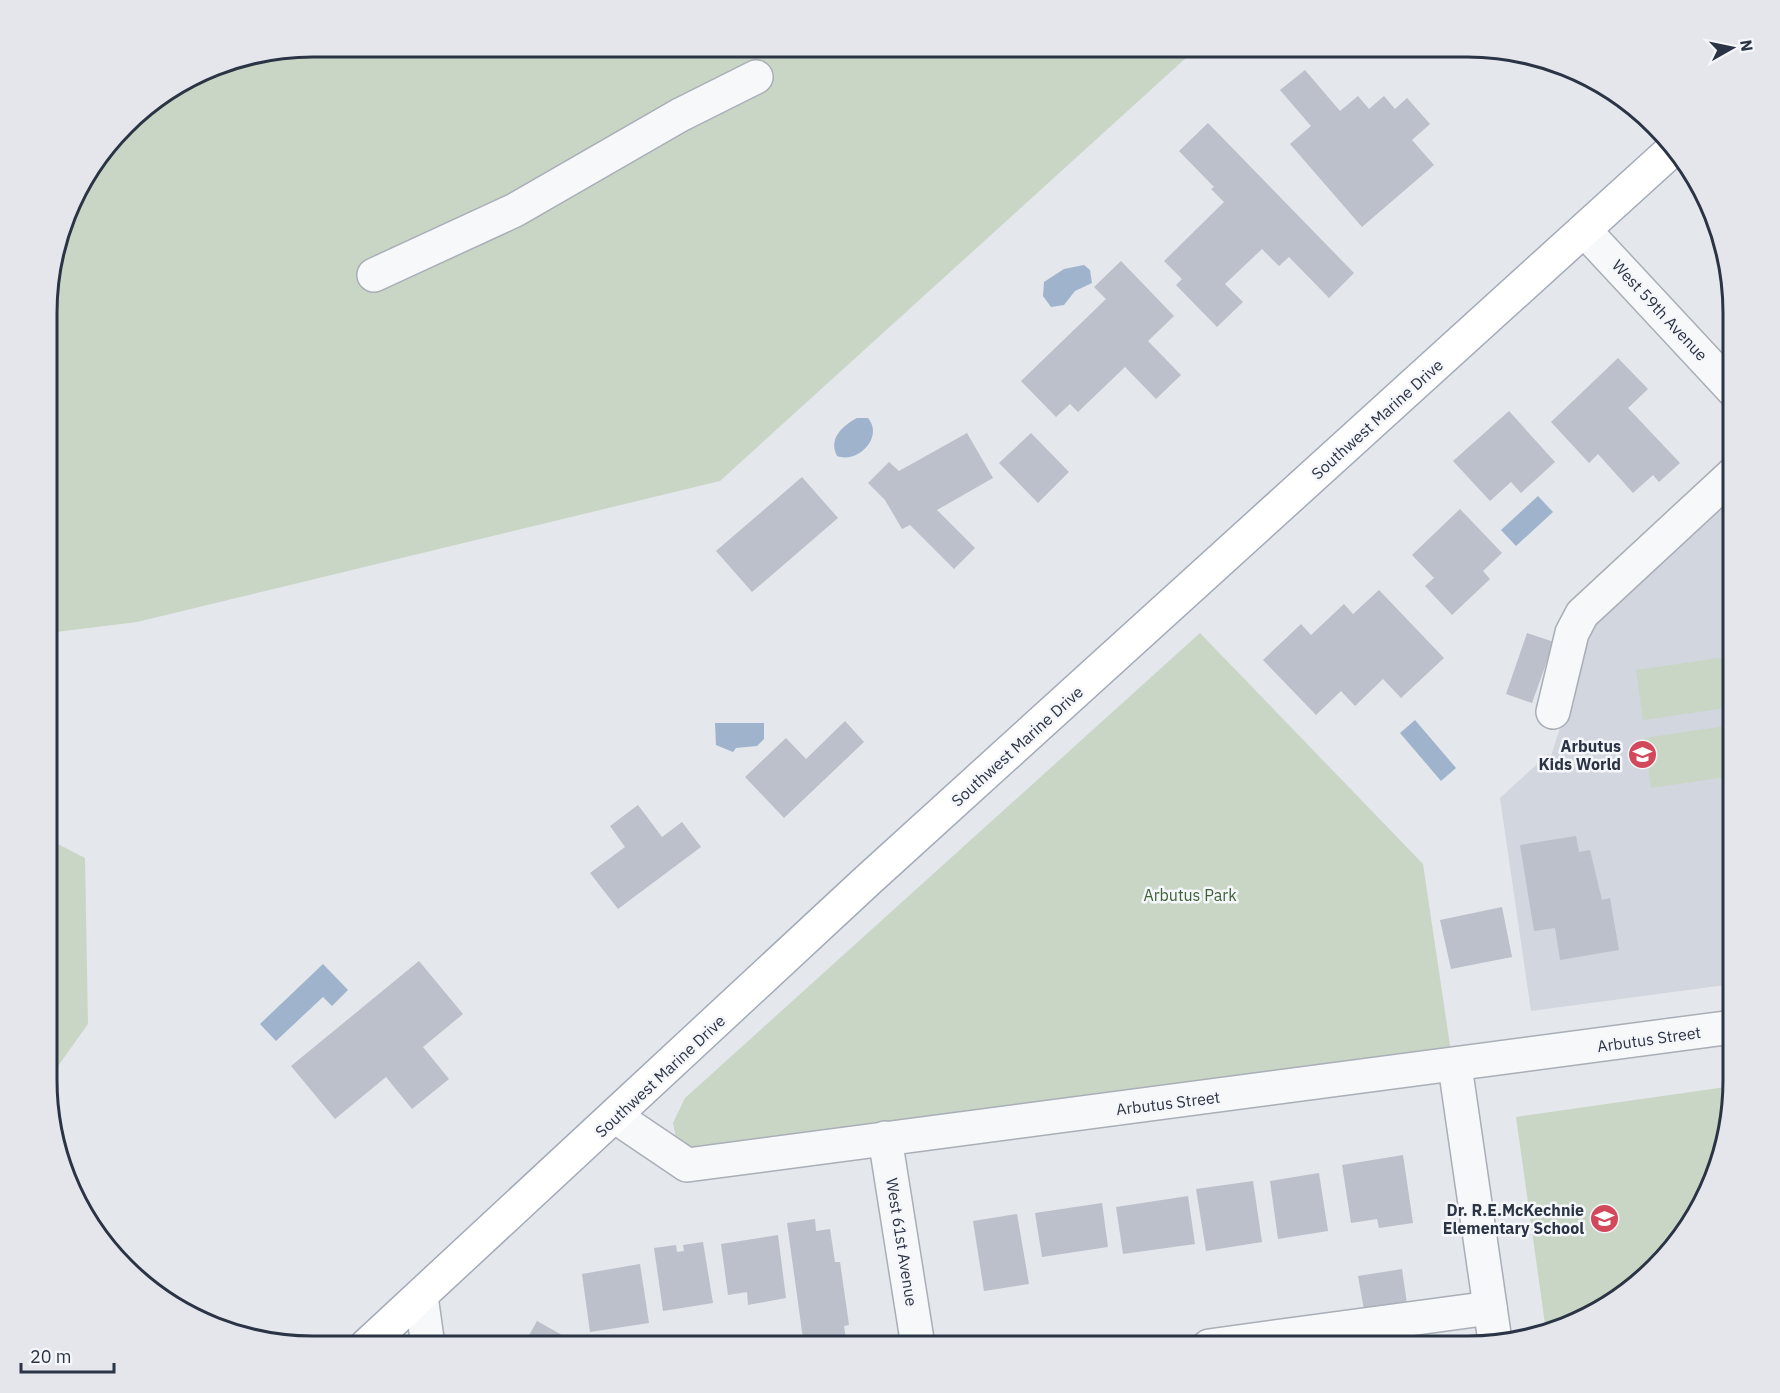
<svg xmlns="http://www.w3.org/2000/svg" width="1780" height="1393" font-family="'IBM Plex Sans',sans-serif">
  <rect width="100%" height="100%" fill="#e4e7ec"/>
  <polygon fill="#d2d6de" points="1733,498 1733,984 1531,1011 1500,798 1548,754 1551,756 1592,627"/>
  <g fill="#c9d6c5">
    <polygon points="313,47 1198,47 720,481 137,622 48,633 49,278 82,180 137,112 227,61"/>
    <polygon points="1200,633 1423,864 1451,1052 697,1150 677,1143 673,1123 685,1098"/>
    <polygon points="1733,656 1733,707 1643,720 1636,670"/>
    <polygon points="1733,725 1733,776 1651,788 1644,738"/>
    <polygon points="48,839 85,858 88,1024 53,1073 47,1074"/>
    <polygon points="1733,1086 1733,1098 1713,1182 1667,1256 1569,1326 1546,1331 1516,1117"/>
  </g>
  <g fill="#9fb4cc">
    <polygon points="1084,265 1090,270 1092,283 1075,291 1064,305 1051,307 1043,296 1044,282 1064,269"/>
    <path d="M857,418H868C884,437 858,464 837,456C828,439 842,426 857,418Z"/>
    <polygon points="1538,496 1553,512 1516,546 1501,530"/>
    <polygon points="1415,720 1456,768 1441,781 1400,733"/>
    <polygon points="715,723 764,723 764,739 757,746 736,748 733,752 716,745"/>
    <polygon points="323,964 348,990 332,1006 323,997 276,1041 260,1024"/>
  </g>
  <g fill="#bbc0ca">
    <polygon points="1305,70 1340,111 1358,96 1369,109 1384,96 1395,109 1407,98 1430,124 1412,140 1434,165 1362,227 1290,144 1311,126 1280,90"/>
    <polygon points="1208,123 1354,273 1329,298 1289,257 1279,266 1262,249 1225,284 1243,302 1217,327 1176,285 1182,279 1164,261 1224,202 1211,189 1214,187 1179,151"/>
    <polygon points="1121,261 1174,316 1148,341 1181,375 1156,399 1125,367 1078,412 1070,404 1056,417 1021,381 1106,299 1094,287"/>
    <polygon points="1618,358 1648,389 1628,408 1680,463 1659,482 1653,475 1633,493 1598,454 1589,463 1551,422"/>
    <polygon points="1509,411 1555,462 1521,493 1511,482 1490,501 1453,461"/>
    <polygon points="967,433 993,478 937,510 975,548 954,569 910,525 902,529 885,500 868,483 889,462 899,471"/>
    <polygon points="1031,433 1069,472 1038,503 999,463"/>
    <polygon points="802,477 838,518 752,592 716,551"/>
    <polygon points="1460,509 1502,553 1483,571 1490,579 1452,615 1425,586 1434,578 1412,555"/>
    <polygon points="1379,590 1444,658 1401,698 1383,679 1355,706 1341,691 1316,715 1263,660 1301,624 1311,635 1344,604 1353,614"/>
    <polygon points="1527,633 1554,642 1532,703 1506,694"/>
    <polygon points="845,721 864,742 784,818 745,777 786,738 806,759"/>
    <polygon points="638,805 662,837 682,822 701,847 618,909 590,873 625,847 610,826"/>
    <polygon points="1576,836 1579,852 1590,850 1602,900 1610,898 1619,950 1560,960 1555,928 1534,931 1520,845"/>
    <polygon points="1502,907 1512,957 1451,969 1440,920"/>
    <polygon points="419,961 463,1014 423,1047 449,1079 412,1109 386,1077 335,1119 291,1066"/>
    <polygon points="1403,1155 1413,1223 1379,1228 1377,1219 1351,1223 1342,1165"/>
    <polygon points="1319,1173 1328,1231 1278,1239 1270,1181"/>
    <polygon points="1253,1181 1262,1242 1206,1251 1196,1189"/>
    <polygon points="1188,1196 1195,1244 1123,1254 1116,1207"/>
    <polygon points="1102,1203 1108,1247 1042,1257 1035,1213"/>
    <polygon points="1017,1214 1029,1284 984,1291 973,1221"/>
    <polygon points="815,1219 816,1231 830,1229 835,1262 840,1262 849,1325 844,1326 847,1346 804,1346 787,1223"/>
    <polygon points="778,1235 786,1298 748,1305 747,1292 728,1295 721,1244"/>
    <polygon points="703,1242 713,1303 663,1311 654,1248 676,1245 677,1252 684,1251 683,1245"/>
    <polygon points="640,1264 649,1323 590,1332 582,1274"/>
    <polygon points="1402,1269 1407,1304 1364,1310 1358,1276"/>
    <polygon points="537,1321 578,1344 577,1346 523,1346"/>
  </g>
  <g fill="none" stroke-linecap="round" stroke-linejoin="round">
    <defs>
      <g id="minor">
        <polyline points="1585,231 1733,390"/>
        <polyline points="374,275 515,210 680,115 756,77"/>
        <polyline points="1553,712 1572,633 1582,614 1733,474"/>
        <polyline points="1455,1066 1495,1341"/>
        <polyline points="616,1117 687,1165 1733,1027"/>
        <polyline points="885,1138 918,1346"/>
        <polyline points="421,1296 428,1346"/>
        <polyline points="1209,1346 1490,1308"/>
      </g>
      <polyline id="major" points="366,1346 868,880 1672,150"/>
    </defs>
    <use href="#minor" stroke="#a9aeb7" stroke-width="36"/>
    <use href="#major" stroke="#a3abb8" stroke-width="36"/>
    <use href="#minor" stroke="#f7f8fa" stroke-width="33"/>
    <use href="#major" stroke="#fff" stroke-width="33"/>
  </g>
  <defs>
    <symbol id="school-disc" viewBox="-11 -11 22 22"><circle r="9.5" fill="#d1495b" stroke="#f4f6f9"/><path d="M0-5L7-2L0 1L-7-2ZM-4 1L0 2.5L4 1V4Q0 6-4 4Z" fill="#fff"/></symbol>
  </defs>
  <g fill-rule="evenodd">
    <use href="#school-disc" x="1626" y="738" width="33" height="33"/>
    <use href="#school-disc" x="1588" y="1202" width="33" height="33"/>
  </g>
  <g text-anchor="middle" stroke-width="5" stroke-linejoin="round" paint-order="stroke">
    <g font-size="16" fill="#2b3445" stroke="#f4f6f9">
      <text transform="translate(1660 310) rotate(47)" y="6">West 59th Avenue</text>
      <text transform="translate(1377 419) rotate(-42)" y="6">Southwest Marine Drive</text>
      <text transform="translate(1017 746) rotate(-42)" y="6">Southwest Marine Drive</text>
      <text transform="translate(1649 1039) rotate(-8)" y="6">Arbutus Street</text>
      <text transform="translate(660 1076) rotate(-43)" y="6">Southwest Marine Drive</text>
      <text transform="translate(1168 1103) rotate(-7)" y="6">Arbutus Street</text>
      <text transform="translate(902 1242) rotate(81)" y="6">West 61st Avenue</text>
    </g>
    <g font-size="16" font-weight="bold" fill="#2b3445" stroke="#f4f6f9" text-anchor="end">
      <text x="1621" y="752">Arbutus<tspan x="1621" dy="18">Kids World</tspan></text>
      <text x="1584" y="1216">Dr. R.E.McKechnie<tspan x="1584" dy="18">Elementary School</tspan></text>
    </g>
    <g font-size="16" fill="#3f6138" stroke="#f4f6f9">
      <text x="1190" y="901">Arbutus Park</text>
    </g>
  </g>
  <path d="M0 0H1780V1393H0ZM313 57H1467A256 256 0 0 1 1723 313V1080A256 256 0 0 1 1467 1336H313A256 256 0 0 1 57 1080V313A256 256 0 0 1 313 57Z" fill="#e4e6eb" fill-rule="evenodd"/>
  <path fill="none" stroke="#2b3445" stroke-width="3" d="M313 57H1467A256 256 0 0 1 1723 313V1080A256 256 0 0 1 1467 1336H313A256 256 0 0 1 57 1080V313A256 256 0 0 1 313 57Z"/>
  <g transform="translate(1732 48) rotate(81)" stroke="#f4f6f9" stroke-width="4.5" paint-order="stroke">
  <path d="M0-4.5L10 22L0 15L-10 22Z" fill="#2b3445"/>
  <text y="-9" font-size="16" font-weight="bold" text-anchor="middle" fill="#2b3445">N</text>
  </g>
  <path d="M21 1363v9h93v-9" fill="none" stroke="#2b3445" stroke-width="3"/>
  <text x="30" y="1363" font-size="18" fill="#2b3445" stroke="#f4f6f9" stroke-width="4.5" paint-order="stroke">20 m</text>
</svg>
